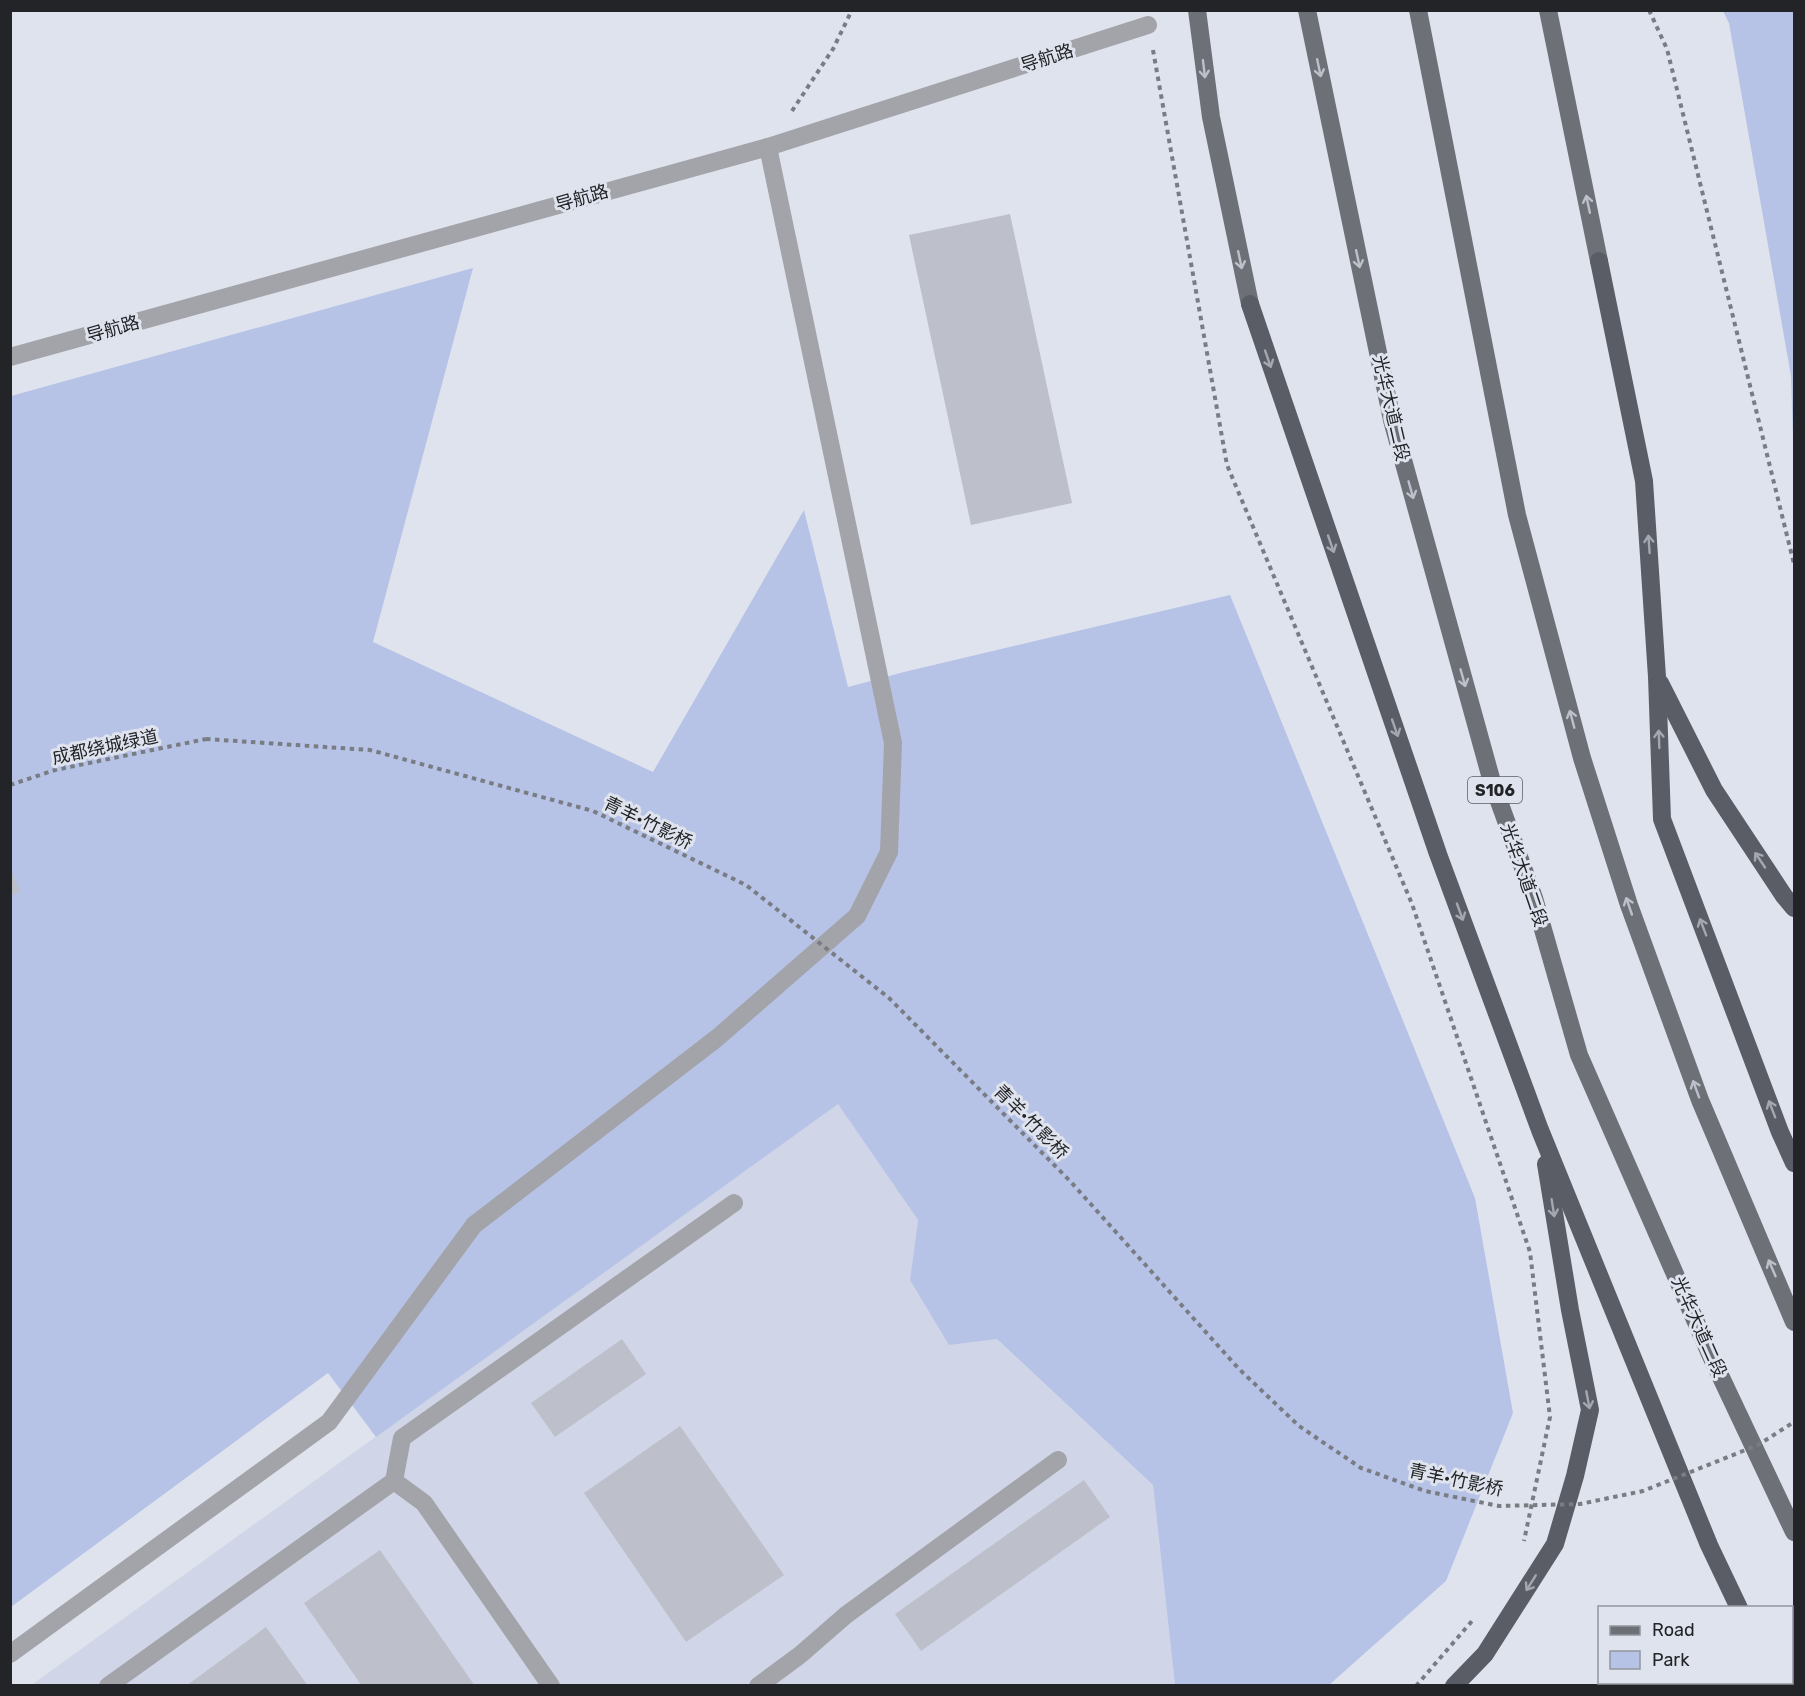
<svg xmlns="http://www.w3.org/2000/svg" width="1805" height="1696" font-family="Rubik,'Noto Sans SC',sans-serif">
  <rect width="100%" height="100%" fill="#dfe3ed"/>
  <polygon fill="#d0d6e7" points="838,1103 918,1220 910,1280 997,1339 1153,1485 1175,1685 30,1686"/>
  <g fill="#b6c3e7">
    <polygon points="1723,11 1794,11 1794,469 1791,376 1729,23"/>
    <polygon points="473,268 373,642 653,772 804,510 848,687 904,672 1230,595 1475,1198 1513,1413 1446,1581 1329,1685 1175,1685 1153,1485 997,1339 949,1345 910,1280 918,1220 838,1104 376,1437 328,1373 11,1607 11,396"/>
  </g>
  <g fill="#bdc0ca">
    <polygon points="1010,214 1072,503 971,525 909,235"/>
    <polygon points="10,867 20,892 10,896"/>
    <polygon points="622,1339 646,1374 555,1437 531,1403"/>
    <polygon points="680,1426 784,1575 686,1642 584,1493"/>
    <polygon points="1084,1480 1110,1517 921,1651 895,1614"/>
    <polygon points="380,1550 475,1686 362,1686 304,1603"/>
    <polygon points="266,1627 308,1686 186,1686"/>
  </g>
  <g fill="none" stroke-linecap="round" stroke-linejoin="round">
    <g stroke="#797c82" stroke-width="4" stroke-dasharray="4.5 4.5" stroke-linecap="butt">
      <polyline points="1649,10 1667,49 1794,564"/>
      <polyline points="1153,50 1227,465 1412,904 1530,1252 1550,1417 1524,1541"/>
      <polyline points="792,111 833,49 852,10"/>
      <polyline points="10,785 55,770 206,739"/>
      <polyline points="1416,1686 1472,1621"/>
    </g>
    <g stroke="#a3a4a9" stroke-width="18">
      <polyline points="394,1481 424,1503 551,1686"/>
      <polyline points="108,1686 394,1481 402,1438 734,1203"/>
      <polyline points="758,1686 800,1655 846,1615 1058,1460"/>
    </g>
    <g stroke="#a3a4a9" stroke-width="18">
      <polyline points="10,357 768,147 1148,25"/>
      <polyline points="10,1654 329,1422 474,1225 717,1038 857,916 889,852 893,743 768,147"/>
    </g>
    <g stroke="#6d7077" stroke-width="18">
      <polyline points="1197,10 1211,117 1250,304"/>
      <polyline points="1307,10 1392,420 1492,782 1534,898 1579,1055 1710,1354 1794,1532"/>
      <polyline points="1418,10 1517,515 1582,758 1629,905 1700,1100 1794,1322"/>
      <polyline points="1548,10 1599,261"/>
    </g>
    <g stroke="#5a5d66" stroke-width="18">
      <polyline points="1599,261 1644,481 1657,677 1662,819 1780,1132 1794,1163"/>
      <polyline points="1250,304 1438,854 1540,1130 1709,1545 1739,1608"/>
      <polyline points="1660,683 1714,790 1784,896 1794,908"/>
      <polyline points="1775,1682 1777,1686"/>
      <polyline points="1454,1686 1485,1654 1555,1544 1575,1476 1590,1410 1570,1310 1546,1164"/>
    </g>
    <polyline stroke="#797c82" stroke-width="4" stroke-dasharray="4.5 4.5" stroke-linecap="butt" points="206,739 370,750 593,811 746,885 889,998 1070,1181 1239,1369 1299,1426 1361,1468 1425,1491 1499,1506 1580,1504 1643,1491 1758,1445 1794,1422"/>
  </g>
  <defs><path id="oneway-shaft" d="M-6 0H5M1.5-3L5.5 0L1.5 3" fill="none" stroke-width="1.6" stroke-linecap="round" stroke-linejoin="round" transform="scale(1.5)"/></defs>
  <g stroke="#bdc0ca">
    <use href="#oneway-shaft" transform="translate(1319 68) rotate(78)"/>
    <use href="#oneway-shaft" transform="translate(1204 69) rotate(83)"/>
    <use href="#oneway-shaft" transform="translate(1588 204) rotate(-102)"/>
    <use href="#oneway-shaft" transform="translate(1358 259) rotate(78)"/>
    <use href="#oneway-shaft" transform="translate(1240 260) rotate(78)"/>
    <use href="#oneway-shaft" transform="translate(1411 490) rotate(74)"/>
    <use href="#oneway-shaft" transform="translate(1463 678) rotate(74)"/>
    <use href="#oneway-shaft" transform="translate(1572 719) rotate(-105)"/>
    <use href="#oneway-shaft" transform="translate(1629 906) rotate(-109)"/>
    <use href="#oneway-shaft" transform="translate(1696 1089) rotate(-110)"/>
    <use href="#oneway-shaft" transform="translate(1772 1268) rotate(-113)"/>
  </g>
  <g stroke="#a3a7b0">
    <use href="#oneway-shaft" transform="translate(1268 359) rotate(71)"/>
    <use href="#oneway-shaft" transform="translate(1331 544) rotate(71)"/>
    <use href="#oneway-shaft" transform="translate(1649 544) rotate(-94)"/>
    <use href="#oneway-shaft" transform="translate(1395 728) rotate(71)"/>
    <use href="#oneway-shaft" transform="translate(1659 739) rotate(-92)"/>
    <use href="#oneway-shaft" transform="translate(1760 860) rotate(-124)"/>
    <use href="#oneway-shaft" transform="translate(1460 912) rotate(70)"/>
    <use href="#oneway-shaft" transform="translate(1703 927) rotate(-111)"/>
    <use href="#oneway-shaft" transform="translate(1772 1109) rotate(-111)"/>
    <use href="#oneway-shaft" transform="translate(1553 1208) rotate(81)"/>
    <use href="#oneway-shaft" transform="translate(1588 1400) rotate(79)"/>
    <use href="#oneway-shaft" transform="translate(1531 1583) rotate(122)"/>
  </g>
  <g text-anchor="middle" stroke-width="6" stroke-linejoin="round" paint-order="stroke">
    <rect fill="#dfe3ed" stroke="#5b5d62" stroke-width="1.5" x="1468" y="777" width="54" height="26" rx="4.5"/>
    <g font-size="16" font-weight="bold" fill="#222427">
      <text x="1495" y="796">S106</text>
    </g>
    <g font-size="18" fill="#222427" stroke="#dfe3ed">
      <text transform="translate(1047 58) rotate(-18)" y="6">导航路</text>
      <text transform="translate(582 198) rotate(-16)" y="6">导航路</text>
      <text transform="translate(113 329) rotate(-16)" y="6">导航路</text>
      <text transform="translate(1391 408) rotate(77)" y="6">光华大道二段</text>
      <text transform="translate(105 747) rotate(-12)" y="6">成都绕城绿道</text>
      <text transform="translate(648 823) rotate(26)" y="6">青羊·竹影桥</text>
      <text transform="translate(1524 875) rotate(71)" y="6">光华大道二段</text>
      <text transform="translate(1031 1122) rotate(45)" y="6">青羊·竹影桥</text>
      <text transform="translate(1699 1327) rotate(66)" y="6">光华大道二段</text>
      <text transform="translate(1456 1480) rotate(12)" y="6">青羊·竹影桥</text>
    </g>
  </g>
  <rect width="1805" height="1696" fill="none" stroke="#222427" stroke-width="24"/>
  <rect x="1598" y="1606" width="195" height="78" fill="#dfe3ed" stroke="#93979e" stroke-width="1.5"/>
  <rect x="1610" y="1626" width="30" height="9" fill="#6d7077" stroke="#93979e" stroke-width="1.5"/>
  <text x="1652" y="1636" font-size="18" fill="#222427">Road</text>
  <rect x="1610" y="1651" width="30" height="18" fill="#b6c3e7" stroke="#93979e" stroke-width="1.5"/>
  <text x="1652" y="1666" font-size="18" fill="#222427">Park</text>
</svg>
